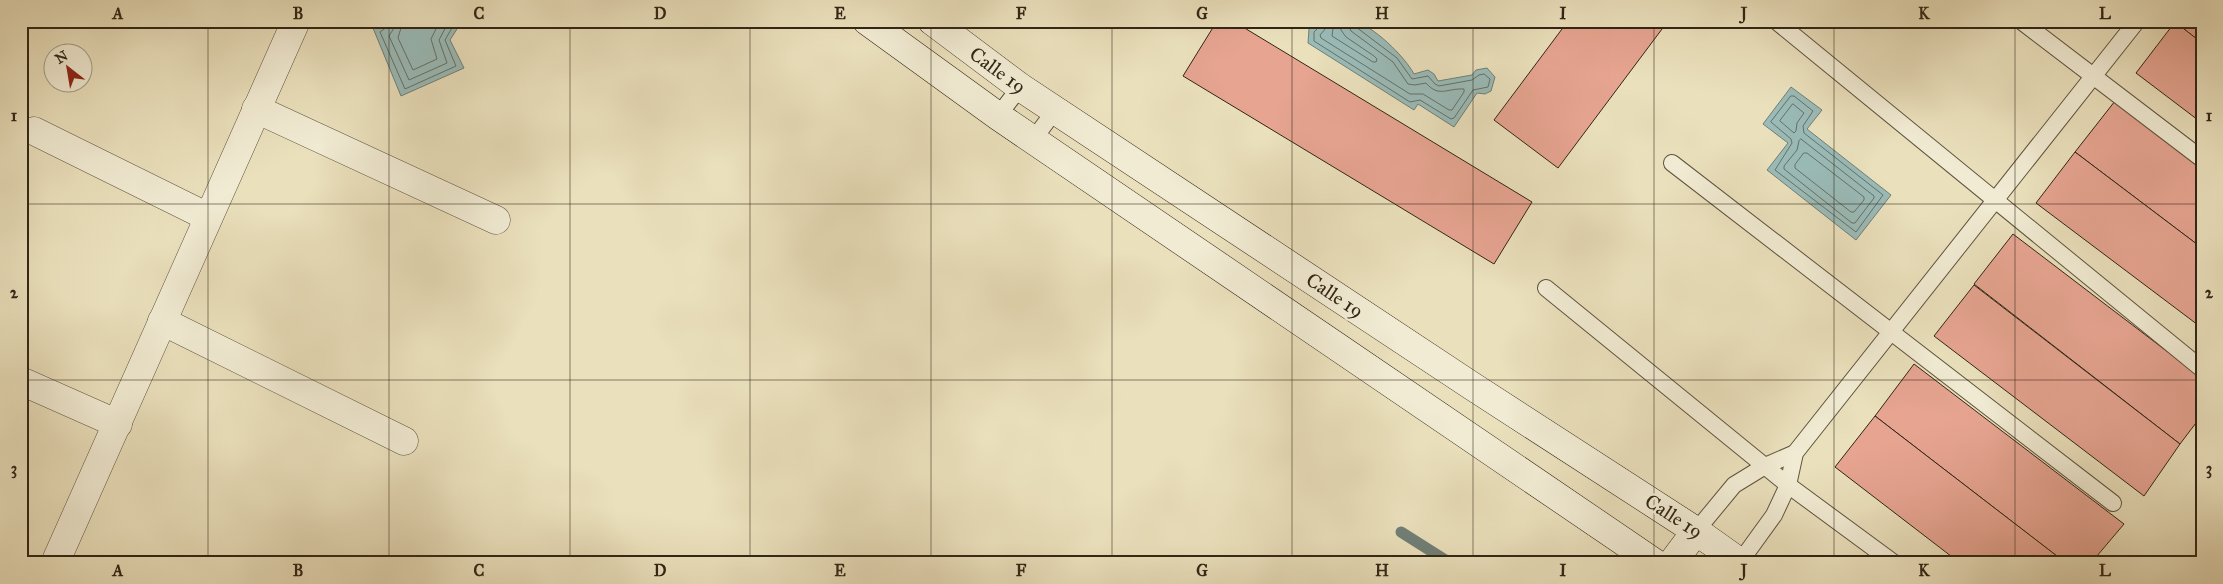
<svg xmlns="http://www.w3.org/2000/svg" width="2223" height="584" font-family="'IM FELL Great Primer',serif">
  <rect width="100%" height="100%" fill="#eae0bc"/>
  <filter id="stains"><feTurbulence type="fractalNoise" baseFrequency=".004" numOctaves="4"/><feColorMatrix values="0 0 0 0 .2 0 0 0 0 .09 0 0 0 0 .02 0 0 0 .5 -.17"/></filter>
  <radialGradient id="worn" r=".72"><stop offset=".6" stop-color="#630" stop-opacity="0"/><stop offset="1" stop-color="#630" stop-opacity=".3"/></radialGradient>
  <g fill="#9abbb8" stroke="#707f77">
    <polygon points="389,21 462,21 450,40 464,68 401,96 373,28"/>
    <path d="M1318,21C1329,21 1342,19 1353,21C1373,25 1405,57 1414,74L1428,70L1434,74L1438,81L1472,75L1476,70L1487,68L1495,77L1491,91L1485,94L1477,93L1454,127L1418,104L1414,110L1308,43L1309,29Z"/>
    <polygon points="1791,87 1822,110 1807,129 1891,195 1856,240 1767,170 1788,143 1763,124"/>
  </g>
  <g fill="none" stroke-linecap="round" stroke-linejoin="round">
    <g stroke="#667066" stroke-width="1">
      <polyline points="389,21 388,26 380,32 405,89 456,66 445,40 456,21"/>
      <polyline points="395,21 394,28 389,36 409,80 447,63 439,40 449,21"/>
      <polyline points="403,21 398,38 413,70 437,59 431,39 440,21"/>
      <polyline points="1321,21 1320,26 1314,32 1314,41 1410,102 1420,100 1451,119 1454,118 1473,90 1488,87 1490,79 1484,74 1479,75 1472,80 1439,86 1435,84 1428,76 1412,79 1397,58 1356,27 1354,21"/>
      <path d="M1327,21L1326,28L1320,35L1321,38L1410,94H1423L1449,110H1452L1464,92V89C1447,88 1439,98 1426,83L1415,85L1408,84L1393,62L1351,31L1347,21"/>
      <polyline points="1334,21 1332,36 1373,62 1376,62 1377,59 1374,56 1346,37 1341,30 1340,21"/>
      <polygon points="1791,96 1794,96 1813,111 1803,126 1804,133 1883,195 1856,232 1775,170 1792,143 1791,139 1771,122"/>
      <polygon points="1793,104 1804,113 1797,123 1796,131 1794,133 1780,121"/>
      <polygon points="1801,139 1874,196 1874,198 1855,223 1852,223 1784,169 1784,166 1797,150 1799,141"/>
      <polygon points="1804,153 1807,153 1864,197 1864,200 1854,212 1851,212 1795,168 1795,165"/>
    </g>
    <polyline stroke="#707f77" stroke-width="11" points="1401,532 1450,563"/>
  </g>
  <g fill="#e6a491" stroke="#312515">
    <polygon points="1217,21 1233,21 1532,202 1494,264 1183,76"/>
    <polygon points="1568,21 1668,21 1558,168 1494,120"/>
    <polygon points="2176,21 2202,21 2202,43 2175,22"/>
    <polygon points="2175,22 2202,43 2202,123 2136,73"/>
    <polygon points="2115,101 2202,167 2202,248 2075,152"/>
    <polygon points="2075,152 2202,248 2202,328 2036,203"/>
    <polygon points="2013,234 2202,378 2202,415 2180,444 1974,284"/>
    <polygon points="1974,285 2180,444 2144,496 1934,336"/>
    <polygon points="1914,364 2124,524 2091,563 2066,563 1875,416"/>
    <polygon points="1875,416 2066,563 1960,563 1835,467"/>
  </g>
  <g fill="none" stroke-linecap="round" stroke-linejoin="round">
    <defs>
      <g id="lane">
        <polyline points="1776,21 2202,369"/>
        <polyline points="2021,21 2202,159"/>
        <polyline points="998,116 1020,87"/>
        <polyline points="1033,140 1056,109"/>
        <polyline points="1672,163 2113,503"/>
        <polyline points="1546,288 1788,485 1894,563"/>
        <polyline points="1696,531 1734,485 1765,466 1795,453"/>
        <polyline points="1740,562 1774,515 1788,485 1795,453 2137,21"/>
      </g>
      <g id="street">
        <polyline points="256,109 496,220"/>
        <polyline points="34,131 208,217"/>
        <polyline points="162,321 404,441"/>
        <polyline points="21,381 118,424"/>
        <polyline points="55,563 296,21"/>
      </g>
      <g id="secondary">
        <polyline points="867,21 998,116 1655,563"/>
        <polyline points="932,21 1020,87 1472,386 1696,531 1741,563"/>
        <polyline points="1672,563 1696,531"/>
      </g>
    </defs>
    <use href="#lane" stroke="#5f543f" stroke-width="18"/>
    <use href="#street" stroke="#5f543f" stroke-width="29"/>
    <use href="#secondary" stroke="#312515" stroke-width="29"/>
    <use href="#lane" stroke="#f1ebd3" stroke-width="16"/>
    <use href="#street" stroke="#f1ebd3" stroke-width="28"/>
    <use href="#secondary" stroke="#f1ebd3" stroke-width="28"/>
  </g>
  <path fill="none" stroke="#312515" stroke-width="1" stroke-opacity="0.55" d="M208,21V563M389,21V563M570,21V563M750,21V563M931,21V563M1112,21V563M1292,21V563M1473,21V563M1654,21V563M1834,21V563M2015,21V563M21,204H2202M21,380H2202"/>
  <g text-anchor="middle" stroke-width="4.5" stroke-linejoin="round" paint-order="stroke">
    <g font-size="20" fill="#312515" stroke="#f1ebd3">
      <text transform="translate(998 70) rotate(36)" y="7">Calle 19</text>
      <text transform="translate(1335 295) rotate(34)" y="7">Calle 19</text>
      <text transform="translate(1674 516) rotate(33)" y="7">Calle 19</text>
    </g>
  </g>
  <rect width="2223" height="584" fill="none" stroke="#eae0bc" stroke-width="55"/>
  <g transform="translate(68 68) rotate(329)"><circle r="24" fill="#f1ebd3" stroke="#a49c87"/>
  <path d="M0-4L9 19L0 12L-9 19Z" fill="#8f2418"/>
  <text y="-8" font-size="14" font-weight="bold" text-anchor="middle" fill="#312515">N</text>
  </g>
  <rect x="28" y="28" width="2168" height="528" fill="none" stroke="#312515" stroke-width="2"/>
  <g font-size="16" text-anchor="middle" font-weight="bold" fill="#312515">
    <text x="118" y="19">A</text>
    <text x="298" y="19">B</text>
    <text x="479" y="19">C</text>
    <text x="660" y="19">D</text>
    <text x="840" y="19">E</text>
    <text x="1021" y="19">F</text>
    <text x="1202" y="19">G</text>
    <text x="1382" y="19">H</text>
    <text x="1563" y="19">I</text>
    <text x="1744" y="19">J</text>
    <text x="1924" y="19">K</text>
    <text x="2105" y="19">L</text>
    <text x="14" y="121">1</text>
    <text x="2209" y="121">1</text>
    <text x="14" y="298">2</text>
    <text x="2209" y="298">2</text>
    <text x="14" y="474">3</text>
    <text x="2209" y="474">3</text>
    <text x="118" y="576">A</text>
    <text x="298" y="576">B</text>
    <text x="479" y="576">C</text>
    <text x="660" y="576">D</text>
    <text x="840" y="576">E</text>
    <text x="1021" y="576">F</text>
    <text x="1202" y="576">G</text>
    <text x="1382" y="576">H</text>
    <text x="1563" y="576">I</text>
    <text x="1744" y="576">J</text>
    <text x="1924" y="576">K</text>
    <text x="2105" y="576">L</text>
  </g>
  <rect width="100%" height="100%" filter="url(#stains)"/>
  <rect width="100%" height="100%" fill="url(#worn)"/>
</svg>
